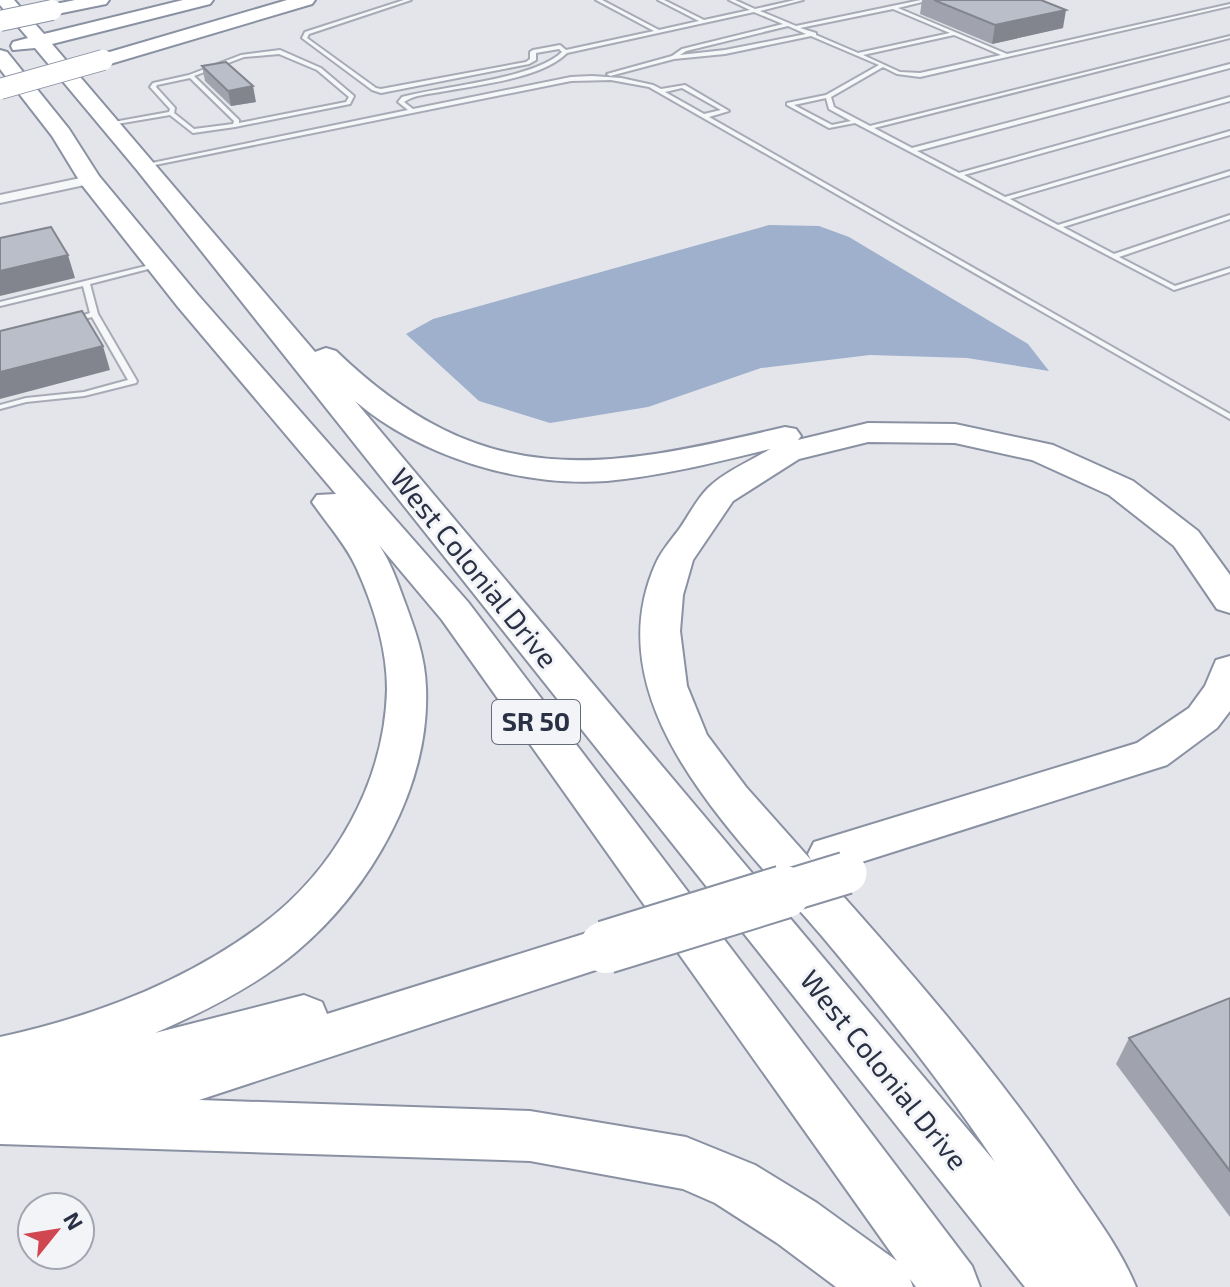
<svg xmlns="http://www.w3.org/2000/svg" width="1230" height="1287" font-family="'Exo 2',sans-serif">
  <rect width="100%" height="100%" fill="#e3e5eb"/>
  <polygon fill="#9eb0cb" points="769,225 819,226 849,237 1028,344 1049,371 967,358 870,355 761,368 648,407 550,423 479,401 406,334 433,319"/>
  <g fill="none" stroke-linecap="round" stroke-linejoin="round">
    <defs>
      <g id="lane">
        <path d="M404,0H411L309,34L307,38L376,88L381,89L526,62L530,59V52L533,50L560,45L566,50L654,31L596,0H602L659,30L699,21L658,0H664L704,20L750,10L729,0H735L755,9L795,0H803L760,11L796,26L921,0H930L898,8L1007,54L1230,4V6L920,77L897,74L883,67L831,97L834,107L870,126L1230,36V38L874,128L912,148L1230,64V68L917,151L959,173L1230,97V101L964,175L1005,197L1230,131V135L1010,199L1058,225L1230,171V175L1063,227L1114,254L1230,215V219L1119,257L1175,286L1230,268V272L1174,290L855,123L829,128L787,105V103L826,95L879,65L811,36L725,54L674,59L610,76L607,74L672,56L682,49L783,24L754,12L567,53C541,79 476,85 440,92C428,94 414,95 404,102L413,109L571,77L592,76L621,78L653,85L661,89L685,85L729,111L709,117L1230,414V419L649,87L611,80L571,81L145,167L142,165L408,110L398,102L402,97C442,86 535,79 562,52L559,49L536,53V60L529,64L381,93L372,90L302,38L305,32ZM893,9L950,33L858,53L816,35V33L800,28ZM788,26L806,34L725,50L680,55L686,51ZM954,35L1001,55L920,73L900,72L863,55ZM682,88L721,110L704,114L665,92ZM826,98L829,109L851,121L832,125L794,105Z"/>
        <path d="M280,50L321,68L354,96L350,104L235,127L193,133L170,115L111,125L108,123L169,112L170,109L150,87L153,83L189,75L241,55ZM279,54L317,70L349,97L346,102L239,123V120L194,76L244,57ZM190,78L234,121L233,124L194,129L174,113L175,108L156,87L157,85Z"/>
        <polygon points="158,263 161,265 160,266 90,284 98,314 137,381 136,383 84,396 26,402 0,409 0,405 26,398 84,392 128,380 92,317 76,321 72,319 90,313 83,286 0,306 0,302"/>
      </g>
      <polygon id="street" points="90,176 96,180 94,183 0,203 0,195"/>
      <g id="highway">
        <path d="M0,0H14L44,34L183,0H213L210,4L52,44L315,352L326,348L336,351C484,494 601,470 785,427L796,429L801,436L798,440L868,423L955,424L1053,445L1133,481L1198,531L1230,575V613L1217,609L1174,546L1109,495L1032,460L955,443L868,442L799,459L733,501L693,560L683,595L680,631L687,686L707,735L746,787L811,860L808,854L814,842L1137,743L1189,708L1205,686L1216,660L1230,656V711L1217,728L1167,765L830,872L817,867C907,967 994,1067 1070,1179C1093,1213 1120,1248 1136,1287H1025L137,170L35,48L13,50L11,46L13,42L28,38L0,5ZM355,401C421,457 520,487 607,481C662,476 716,462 770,449C751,461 724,472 708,488C697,499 689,515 680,528C672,539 662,550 656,563C592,705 738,837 821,935C882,1008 942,1082 995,1162Z"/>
        <polygon points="75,0 109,0 106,4 52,15 43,10 46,6"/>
        <polygon points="287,0 315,0 312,4 110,64 96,64 93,60 96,56"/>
        <path d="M0,50L7,52L69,129L99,176L198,295L468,602L972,1266L980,1287H916L910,1279L913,1287H836L777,1243L715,1203L683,1189L530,1161L0,1144V1037C92,1017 183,983 260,926C334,872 385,782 387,689C387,648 373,604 356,567C345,543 327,524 312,502L317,495L336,494L178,307L82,185L52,136L0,69ZM379,545L442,620L897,1261L817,1203L755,1165L686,1137L530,1111L199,1100L623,961L630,947L623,933L606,927L327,1014L322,1002L304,995L155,1033C203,1012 256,986 296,952C370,890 430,787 426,688C425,656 415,630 404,600C397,581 391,563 379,545Z"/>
      </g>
    </defs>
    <use href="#lane" stroke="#a8abb6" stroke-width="4"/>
    <use href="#street" stroke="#a8abb6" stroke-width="4"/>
    <use href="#highway" stroke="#8a91a2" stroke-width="4"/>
    <use href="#lane" fill="#f6f7f9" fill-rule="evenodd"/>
    <use href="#street" fill="#f6f7f9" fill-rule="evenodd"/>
    <use href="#highway" fill="#fff" fill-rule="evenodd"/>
    <defs>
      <g id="highway-bridge-far2">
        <polyline points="0,21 52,10"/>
        <polyline points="0,89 103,60"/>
      </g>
      <polyline id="highway-bridge-far1" points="777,894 846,873"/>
      <polyline id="highway-bridge" points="606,947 784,892"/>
    </defs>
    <use href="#highway-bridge-far2" stroke="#8a91a2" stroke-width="22" stroke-linecap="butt"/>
    <use href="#highway-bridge-far1" stroke="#8a91a2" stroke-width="45" stroke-linecap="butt"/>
    <use href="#highway-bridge" stroke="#8a91a2" stroke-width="56" stroke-linecap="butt"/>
    <use href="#highway-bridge-far2" stroke="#fff" stroke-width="20"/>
    <use href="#highway-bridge-far1" stroke="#fff" stroke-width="41"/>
    <use href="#highway-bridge" stroke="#fff" stroke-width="52"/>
  </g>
  <g fill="#a0a3ad">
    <polygon points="922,0 1041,0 1063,28 992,44 920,14"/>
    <polygon points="202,66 256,102 231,106 205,81"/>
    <polygon points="1230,998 1230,1217 1116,1064 1129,1038"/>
  </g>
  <g fill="#82858d">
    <polygon points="1066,10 1063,28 992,44 995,25"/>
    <polygon points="253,86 256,102 231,106 228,91"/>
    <polygon points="68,255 75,278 0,296 0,271"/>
    <polygon points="103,346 110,370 0,399 0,372"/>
  </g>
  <g fill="#babec9" stroke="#82858d" stroke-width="2">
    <polygon points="934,0 1041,0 1066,10 995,25"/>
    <polygon points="226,62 253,86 228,91 202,66"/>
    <polygon points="51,227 68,255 0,271 0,238"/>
    <polygon points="82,311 103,346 0,372 0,331"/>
    <polygon points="1230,998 1230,1171 1129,1038"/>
  </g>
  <g text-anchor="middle" stroke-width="6" stroke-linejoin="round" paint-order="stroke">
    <rect fill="#f3f4f8" stroke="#666c7a" stroke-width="2" x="492" y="700" width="88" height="44" rx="6"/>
    <g font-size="26" font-weight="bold" fill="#2a3144">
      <text x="536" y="731">SR 50</text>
    </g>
    <g font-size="28" fill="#2a3144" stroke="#f3f4f8">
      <text transform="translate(474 568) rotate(51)" y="10">West Colonial Drive</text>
      <text transform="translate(884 1070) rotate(51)" y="10">West Colonial Drive</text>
    </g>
  </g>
  <g transform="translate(56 1231) rotate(60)"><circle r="38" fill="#f3f4f8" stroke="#a3a6b0" stroke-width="2"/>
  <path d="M0-6L14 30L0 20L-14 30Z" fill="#d14751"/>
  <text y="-12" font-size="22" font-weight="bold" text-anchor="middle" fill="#2a3144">N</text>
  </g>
</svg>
